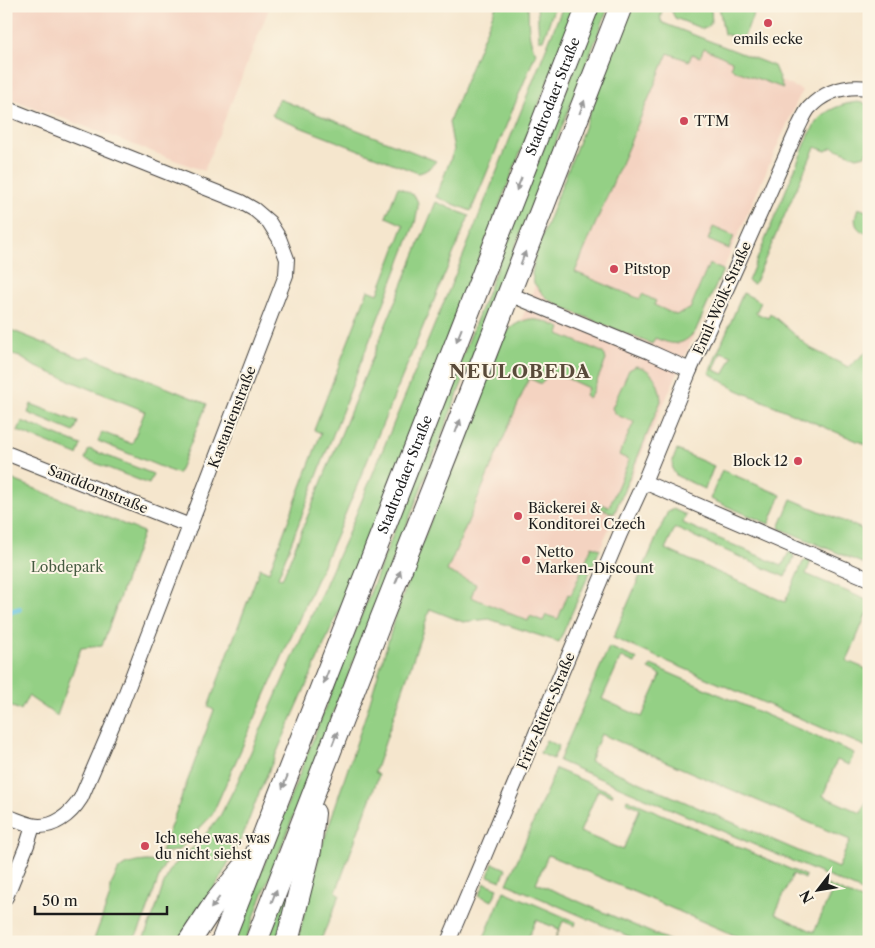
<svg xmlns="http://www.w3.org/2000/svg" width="875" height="948" font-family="'Libre Caslon Text',serif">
  <rect width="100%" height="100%" fill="#fcf5e5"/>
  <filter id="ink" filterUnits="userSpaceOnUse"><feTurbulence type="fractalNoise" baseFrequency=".02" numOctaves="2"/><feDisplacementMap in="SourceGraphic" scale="10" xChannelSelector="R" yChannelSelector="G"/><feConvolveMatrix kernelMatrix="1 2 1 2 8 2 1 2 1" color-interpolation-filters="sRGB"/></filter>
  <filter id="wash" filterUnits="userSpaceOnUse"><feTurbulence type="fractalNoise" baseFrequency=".0096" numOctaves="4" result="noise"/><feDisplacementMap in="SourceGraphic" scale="20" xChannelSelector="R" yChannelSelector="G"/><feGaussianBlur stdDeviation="1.12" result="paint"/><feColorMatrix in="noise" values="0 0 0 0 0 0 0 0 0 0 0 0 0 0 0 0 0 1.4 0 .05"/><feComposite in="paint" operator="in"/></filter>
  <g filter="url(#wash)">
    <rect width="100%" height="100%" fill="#f5e6cd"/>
    <g fill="#f4d3c1">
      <polygon points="6,6 270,6 204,171 6,97"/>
      <polygon points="639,20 802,90 559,642 417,586"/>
    </g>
    <g fill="#94d085" stroke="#587650" fill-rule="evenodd">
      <path d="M496,6H528C529,22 527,39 536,53L471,211L436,197L454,150L449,122Z"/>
      <polygon points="537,6 555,6 543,40 539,40"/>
      <polygon points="563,6 577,6 367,547 259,793 243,835 218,882 180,942 140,942 144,937 155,911 163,886 170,869 199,842 220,816 237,783 347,536 463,256"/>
      <polygon points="599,6 609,6 259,904 245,942 234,942"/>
      <path d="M631,6H664C662,12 658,18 663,23L774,66L783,88L734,70L731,67L732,61L704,48L700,57L692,54L689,61L668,53L575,272L640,299L642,294L656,301L654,305L676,315L690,309L709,264L723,270L695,332C681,347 673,345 655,338L652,344L568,310L549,300L540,291L534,283L532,274L535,255Z"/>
      <path d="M674,6H710C712,15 714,26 703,29L675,18L672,12Z"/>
      <polygon points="719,6 757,6 743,39 724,34"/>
      <path d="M279,99L436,161C431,167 426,172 418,173L274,117L272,114Z"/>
      <path d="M857,102L869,104V147L865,155L857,157L832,147L826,151L815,147L754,284L748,281L809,135C812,131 814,125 817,121C827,109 842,104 857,102Z"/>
      <path d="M398,187C421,197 420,200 415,223L278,577L282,579L436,202L469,216L339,529L212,815L179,850L170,852H161L214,710L208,707L260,568L269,572L321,433L314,430L368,290L378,294L404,225L386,217Z"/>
      <path d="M858,208L869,212V234C854,230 853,221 858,208Z"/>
      <polygon points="713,227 734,236 729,249 708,240"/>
      <path d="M743,293L761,302L756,313L768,318L770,313L810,348L848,367L869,350V446L737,390L709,373ZM721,352L732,356L724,374L714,370Z"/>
      <path d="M530,319L544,321L561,328L559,334L602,352L605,356L606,360L590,397L588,398L585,395L588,388L549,370L543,382L541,384L529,378L447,571L476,584L471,597L528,621L530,616L543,621L546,615L558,619L568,594L571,595L592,546L600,549L559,642L489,619L463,622L430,609L375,772L379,775L336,892L340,895L320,942H297L321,849L367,711L396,615L420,548L502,338C510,327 517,322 530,319Z"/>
      <polygon points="6,328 81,358 89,356 207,404 178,474 98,441 102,432 132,444 145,411 34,366 20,357 6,353"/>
      <path d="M636,366C654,369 660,385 661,401L614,514L600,508L602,504L609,507L629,460L619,455L634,422C626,418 615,417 612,408L629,370Z"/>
      <polygon points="31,404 78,422 74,432 28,413"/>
      <polygon points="22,421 81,445 77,455 18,431"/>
      <polygon points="89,449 153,474 149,484 85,459"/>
      <path d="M677,450L714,466L705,489L677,476C669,469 673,459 677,450Z"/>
      <polygon points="722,470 781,495 769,524 710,499"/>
      <polygon points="6,477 143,532 102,646 81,648 57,716 28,696 21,710 6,705"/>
      <polygon points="791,499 862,529 869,554 869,566 779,528"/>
      <polygon points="673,509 686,515 683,523 782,566 789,552 793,554 794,558 785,577 675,528 665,549 785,602 803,562 807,560 811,561 806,574 869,601 869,615 866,615 847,661 869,670 869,748 613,638 668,511"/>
      <path d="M609,647L637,659L635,663L621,657L602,699L642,717L661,675L649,669L651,665L854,753L849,765L837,760L823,796L861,813L869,796V894L559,761ZM601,734L850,840L838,868L590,761Z"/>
      <polygon points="546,740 559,746 553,759 540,753"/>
      <polygon points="556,769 613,793 612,796 598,790 580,832 623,850 640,808 626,802 627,799 806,876 805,879 793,874 775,914 814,932 832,891 821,886 822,883 869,903 869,914 857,942 750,942 548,855 536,883 673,942 642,942 507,884"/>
      <polygon points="305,842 280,942 267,942"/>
      <path d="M147,861L156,862L166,861C153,887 149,917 132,942H93L110,896V887L119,869L125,865L137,862Z"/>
      <polygon points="493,863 506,869 501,881 488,876"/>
      <polygon points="485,883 498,888 492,901 479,895"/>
      <polygon points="504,891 576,922 575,926 563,921 554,942 559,929 536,920 527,941 528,942 482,942"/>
    </g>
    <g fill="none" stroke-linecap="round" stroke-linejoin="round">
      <polyline stroke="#63c3e2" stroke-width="5.5" points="6,613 19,609"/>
    </g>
  </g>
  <g filter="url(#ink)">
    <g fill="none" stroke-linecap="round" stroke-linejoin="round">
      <defs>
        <g id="street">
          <path d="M6,108L241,202L255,210L269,222L279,238L287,259L286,275L122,703L81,798C71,814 53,830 32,825C24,823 15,819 6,816"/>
          <polyline points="509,294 650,352 690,370"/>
          <polyline points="6,453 190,526"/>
          <polyline points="644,482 869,579"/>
          <polyline points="6,897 27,845 33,826"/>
          <path d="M448,942L620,534L644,482L690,370L730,281L799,126C802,120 805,113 809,108C825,91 846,85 869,88"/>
        </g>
        <g id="primary">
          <polyline points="189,942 215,903 245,866"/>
          <path id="s1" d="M222,942L588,6"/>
          <polyline points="256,942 380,622 446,455 621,6"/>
          <polyline points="287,942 310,850 314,813"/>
        </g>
      </defs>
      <use href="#street" stroke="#3d3a37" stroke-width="16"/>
      <use href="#primary" stroke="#3d3a37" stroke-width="24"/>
      <use href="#street" stroke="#fff" stroke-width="14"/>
      <use href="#primary" stroke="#fff" stroke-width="22"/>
    </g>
    <defs><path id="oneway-solid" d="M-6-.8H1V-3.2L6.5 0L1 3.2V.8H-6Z" transform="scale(1.25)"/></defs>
    <g fill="#999">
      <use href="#oneway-solid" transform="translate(582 107) rotate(-69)"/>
      <use href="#oneway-solid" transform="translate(519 184) rotate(112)"/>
      <use href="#oneway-solid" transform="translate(523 258) rotate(-69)"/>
      <use href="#oneway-solid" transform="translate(459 335) rotate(112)"/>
      <use href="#oneway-solid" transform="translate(458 426) rotate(-69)"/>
      <use href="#oneway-solid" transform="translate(398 577) rotate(-68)"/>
      <use href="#oneway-solid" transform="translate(326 677) rotate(111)"/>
      <use href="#oneway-solid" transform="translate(335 738) rotate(-69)"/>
      <use href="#oneway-solid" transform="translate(285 782) rotate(112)"/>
      <use href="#oneway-solid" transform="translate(274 896) rotate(-69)"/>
      <use href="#oneway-solid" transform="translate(215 903) rotate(127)"/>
    </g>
  </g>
  <g fill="#d1495b" stroke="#fcf5e5" stroke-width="2">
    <circle cx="768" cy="23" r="5"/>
    <circle cx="684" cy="121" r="5"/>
    <circle cx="614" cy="269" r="5"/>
    <circle cx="798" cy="461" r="5"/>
    <circle cx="518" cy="516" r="5"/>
    <circle cx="526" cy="560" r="5"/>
    <circle cx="145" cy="846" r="5"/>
  </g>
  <g text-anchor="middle" stroke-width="4" stroke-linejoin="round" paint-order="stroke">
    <g font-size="14" fill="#1c1c1c" stroke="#fcf5e5" text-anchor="start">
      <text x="768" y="44" text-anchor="middle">emils ecke</text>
      <text x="694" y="126">TTM</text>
      <text x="624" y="274">Pitstop</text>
      <text x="788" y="466" text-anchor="end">Block 12</text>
      <text x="528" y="513">Bäckerei &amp;<tspan x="528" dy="16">Konditorei Czech</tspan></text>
      <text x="536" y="557">Netto<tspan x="536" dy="16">Marken-Discount</tspan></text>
      <text x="155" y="843">Ich sehe was, was<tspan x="155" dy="16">du nicht siehst</tspan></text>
    </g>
    <g font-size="14" fill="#1c1c1c" stroke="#fcf5e5">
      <text dy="5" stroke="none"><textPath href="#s1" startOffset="908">Stadtrodaer Straße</textPath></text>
      <text transform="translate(722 298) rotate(-66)" y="5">Emil-Wölk-Straße</text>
      <text transform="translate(232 417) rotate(-69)" y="5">Kastanienstraße</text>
      <text dy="5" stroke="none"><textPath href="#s1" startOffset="502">Stadtrodaer Straße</textPath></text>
      <text transform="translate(98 489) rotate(22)" y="5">Sanddornstraße</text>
      <text transform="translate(546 711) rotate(-67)" y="5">Fritz-Ritter-Straße</text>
    </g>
    <g font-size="14" fill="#465b41" stroke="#fcf5e5">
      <text x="67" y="572">Lobdepark</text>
    </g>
    <g font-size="19" font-weight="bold" letter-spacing="1" fill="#594a3a" stroke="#fcf5e5">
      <text x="520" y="378">NEULOBEDA</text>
    </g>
  </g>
  <rect width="875" height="948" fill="none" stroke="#fcf5e5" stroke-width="25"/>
  <g transform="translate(818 890) rotate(239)" stroke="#fcf5e5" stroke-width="4" paint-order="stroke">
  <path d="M0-4L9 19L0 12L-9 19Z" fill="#1c1c1c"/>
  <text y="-8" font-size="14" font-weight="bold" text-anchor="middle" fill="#1c1c1c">N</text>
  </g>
  <path d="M35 906v8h132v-8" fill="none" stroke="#1c1c1c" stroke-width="2.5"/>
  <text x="42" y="906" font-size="15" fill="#1c1c1c" stroke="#fcf5e5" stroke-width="4" paint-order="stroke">50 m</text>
</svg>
